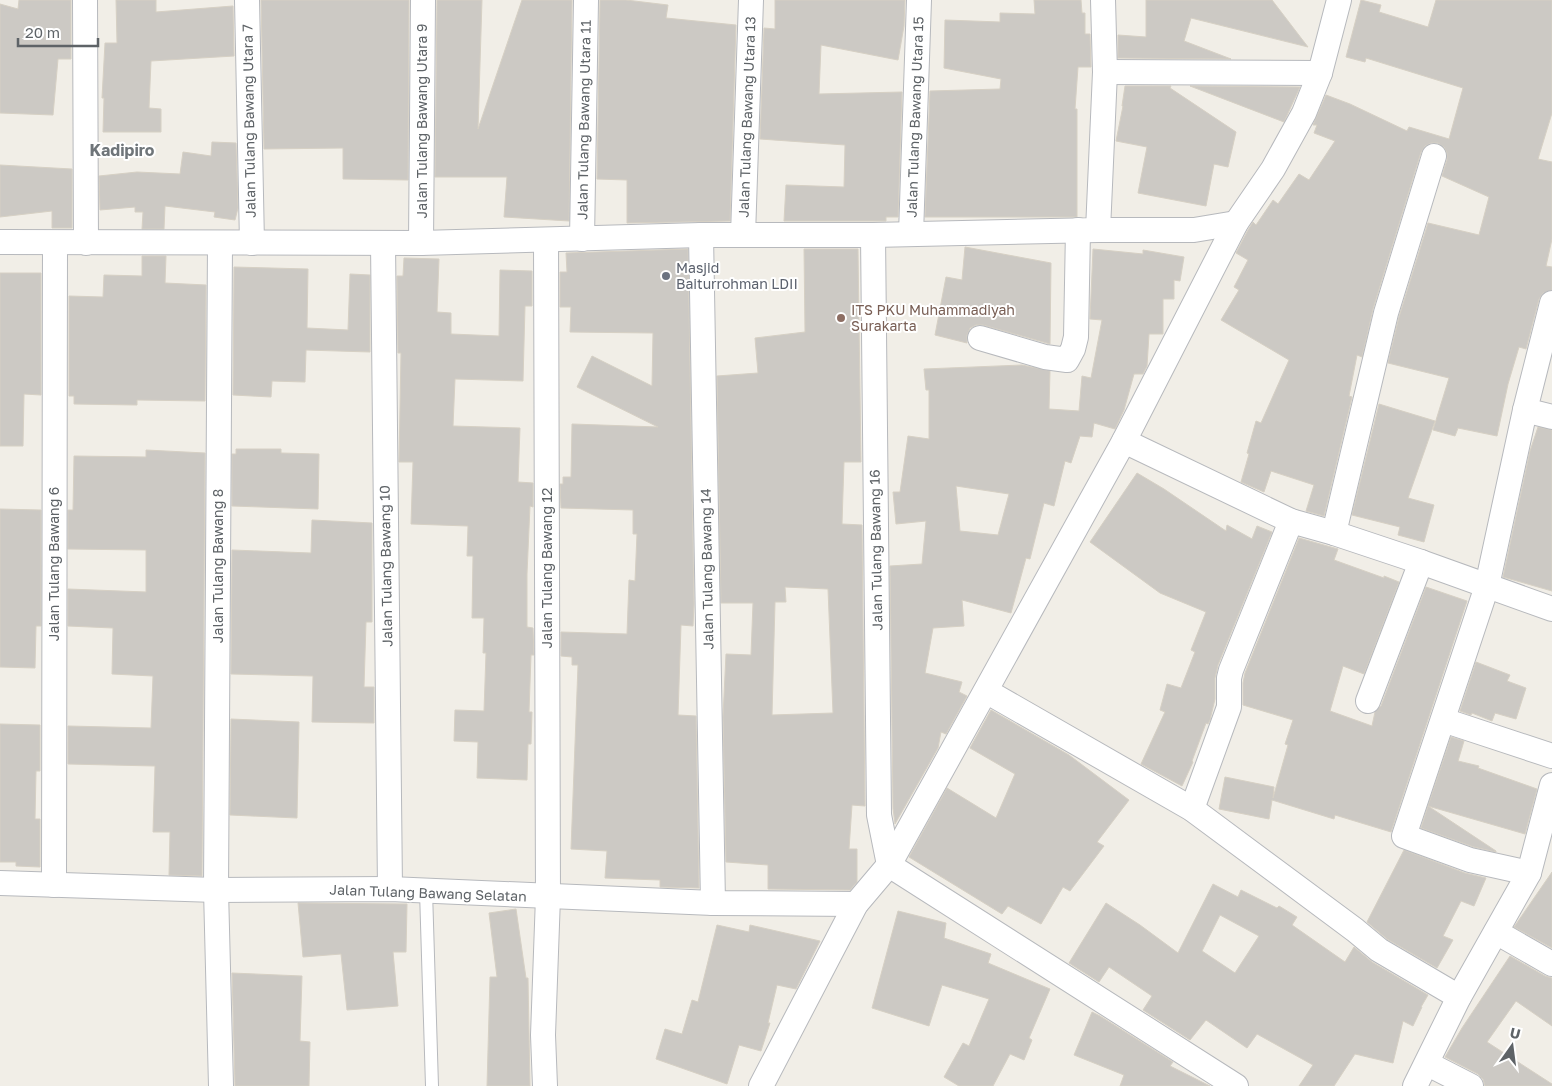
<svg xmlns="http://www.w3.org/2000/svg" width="1552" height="1086" font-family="'Golos Text',sans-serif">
  <rect width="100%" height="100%" fill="#f1eee7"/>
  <g fill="#ccc9c4" stroke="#d6d0c4" fill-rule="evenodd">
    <polygon points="19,0 71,0 71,59 58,59 53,115 0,113 0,4 18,9"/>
    <polygon points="116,0 156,0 156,12 233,6 234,56 151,61 149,108 161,109 161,132 103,132 104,98 102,98 105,43 117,43"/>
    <polygon points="261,0 409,0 408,180 343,179 343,148 264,149"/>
    <polygon points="437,0 482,0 478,129 522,0 572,0 569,221 504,217 507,177 435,177"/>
    <polygon points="600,0 626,0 668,5 666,18 736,25 730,221 627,223 627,180 597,179"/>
    <polygon points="775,0 905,0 904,26 898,60 821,45 819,94 902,92 898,217 886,217 886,221 784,221 786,185 844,187 845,145 760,139 764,28 775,29"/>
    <polygon points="1034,0 1081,0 1082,13 1085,13 1085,34 1090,34 1091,67 1078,67 1075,109 1077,109 1077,217 925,217 930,91 1000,89 1001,79 944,68 945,20 1000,22 1000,13 1035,14"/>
    <polygon points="1146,0 1272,0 1308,47 1191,18 1184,41 1231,59 1118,58 1118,35 1146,37"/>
    <polygon points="1361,0 1381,5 1379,12 1428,27 1436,0 1552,0 1552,113 1538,159 1552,162 1552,239 1546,266 1552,267 1552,290 1543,293 1539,299 1526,349 1519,347 1508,384 1497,436 1458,428 1455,436 1433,430 1449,378 1388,363 1399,317 1428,223 1479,235 1489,197 1442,176 1447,160 1447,153 1444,147 1438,143 1431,143 1425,146 1421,152 1373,309 1362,357 1357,355 1349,396 1352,397 1324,516 1306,511 1314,485 1271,471 1264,492 1241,482 1249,454 1247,453 1256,421 1261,423 1289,360 1221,320 1239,290 1234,287 1248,260 1236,253 1248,230 1253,222 1256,225 1273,200 1278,204 1299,174 1309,180 1335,141 1314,133 1317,125 1313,125 1326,95 1350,104 1407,131 1409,127 1449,139 1463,88 1366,58 1365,62 1346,57"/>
    <polygon points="1125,86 1171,86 1170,88 1236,132 1228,167 1214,164 1206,206 1138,193 1147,147 1116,141 1123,106 1122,106"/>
    <polygon points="1190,86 1300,87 1284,122"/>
    <polygon points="212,142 236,143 238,208 235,220 214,217 215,212 165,206 164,229 142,229 143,212 135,212 135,207 100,210 99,176 137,172 180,174 183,152 211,156"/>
    <polygon points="0,165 72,169 72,228 52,228 52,211 0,217"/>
    <polygon points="965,247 1051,263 1050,344 983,325 976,325 970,328 967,335 967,343 935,335 946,277 962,280"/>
    <polygon points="688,249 694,604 693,626 681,625 678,715 696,716 699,888 660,887 660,880 605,878 607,851 571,849 578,665 572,665 572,657 561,656 561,632 627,634 629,580 635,581 637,534 633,534 633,510 561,508 560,484 563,484 563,477 571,477 572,424 658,427 577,387 592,356 652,386 653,333 570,332 571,307 560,307 560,272 567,272 566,253"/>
    <path d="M804,249H858L861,462H844L842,524L862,525L865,806L852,805L849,849H857V882L850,890L768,889V865L726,862L723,717L726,654L751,655L753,603H721L717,376L758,373L755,338L805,332ZM785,587L828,589L833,713L772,715L775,602H786Z"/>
    <path d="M1093,249L1143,254V250L1184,257L1180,281L1174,280V299H1163V334H1149L1147,366L1143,374H1134L1124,410L1115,429L1094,423L1092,437L1080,436L1071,463L1065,461L1054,506L1044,503L1030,559L1026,558L1011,613L962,600L964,626L933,628L925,673L962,682L959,692L967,696L946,734L941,732L938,748L895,824L893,808L890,566L922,564L926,521L896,524L893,492H900L908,436L929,439V390H926L924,369L1022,365L1050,371L1049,409L1079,411L1082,376L1091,378L1102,320L1090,319ZM956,486L1009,494L998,535L960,531Z"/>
    <polygon points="142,256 166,256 165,283 206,285 205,401 137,400 137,405 74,404 74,396 69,396 69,296 103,297 104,275 142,276"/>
    <polygon points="404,258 439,259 437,312 451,313 451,334 499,336 500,270 532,271 532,306 525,306 523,381 455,379 453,426 520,428 518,482 533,483 533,507 530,506 527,574 527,627 533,628 534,655 531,655 529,712 532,712 531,744 528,744 527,780 477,778 478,742 454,741 455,710 484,711 486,653 483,653 484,618 472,618 473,556 467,556 468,526 411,524 413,462 399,462 401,353 398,353 397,276 403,276"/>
    <polygon points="234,267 308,269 307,328 348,330 350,274 370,275 370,352 306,350 305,382 272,381 271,397 233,395"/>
    <polygon points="0,273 41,273 41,395 24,394 23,446 0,446"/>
    <polygon points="1379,404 1435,421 1408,498 1434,505 1424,542 1398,535 1400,527 1352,515"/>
    <polygon points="1538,427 1552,430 1552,591 1503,577 1530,451"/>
    <polygon points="236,449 281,449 281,453 319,454 318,509 232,506 232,454 236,454"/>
    <polygon points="146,450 205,453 202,876 169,875 170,832 153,832 155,766 68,764 68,726 151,728 153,676 112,674 113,628 68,626 68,589 146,592 146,550 68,549 68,510 73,510 74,456 146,457"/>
    <polygon points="1137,473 1164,489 1226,531 1227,525 1252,539 1257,526 1272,532 1218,665 1215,678 1215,699 1210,720 1208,724 1206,723 1192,761 1193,762 1182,786 1141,764 1165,712 1160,710 1167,684 1181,688 1195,652 1191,650 1206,612 1160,593 1090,542"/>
    <polygon points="0,509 41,510 41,626 36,626 35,668 0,667"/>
    <polygon points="312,520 372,523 372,622 366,622 364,687 374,687 374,723 312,722 313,676 231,674 232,550 311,553"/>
    <polygon points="1299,538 1338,549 1334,560 1384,578 1384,576 1399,582 1364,674 1343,666 1330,711 1372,726 1375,712 1381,706 1426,587 1467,601 1391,832 1335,815 1334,819 1272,800 1269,819 1219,809 1225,777 1274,787 1273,798 1288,745 1285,744 1293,720 1243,705 1243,683 1245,673"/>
    <polygon points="1476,662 1510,675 1507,681 1526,688 1516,719 1495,713 1492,721 1472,713 1471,715 1460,711"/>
    <polygon points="991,710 1069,755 1129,800 1097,842 1104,846 1070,891 1063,887 1041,924 1008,906 1002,914 909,857 947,788 996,818 1015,774 970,748"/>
    <polygon points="231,719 299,722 297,818 230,815"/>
    <polygon points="0,724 40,725 40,771 36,771 35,819 40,819 40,867 16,866 16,862 0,862"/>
    <polygon points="1451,737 1464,741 1458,761 1479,766 1478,768 1537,789 1525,834 1428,806"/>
    <polygon points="1428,806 1496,851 1496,852 1474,847 1421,828"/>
    <polygon points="1404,850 1465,873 1486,878 1474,906 1461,901 1443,936 1453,940 1437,968 1387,939 1367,922"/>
    <polygon points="1552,872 1552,948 1514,927"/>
    <path d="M1213,884L1238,897L1241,890L1277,908L1279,906L1297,917L1292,925L1345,962L1354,947L1372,962L1428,995L1421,1007H1422L1413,1026L1403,1021L1393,1063L1355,1054L1334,1086H1299L1313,1065L1257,1034L1247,1048L1206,1020L1190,1040L1143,1010L1152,996L1109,967L1099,982L1069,963L1106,903L1140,925L1178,953ZM1220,915L1259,936L1235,973L1202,951Z"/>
    <polygon points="298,903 407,904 406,952 393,952 398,1006 347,1010 341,954 303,957"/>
    <polygon points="516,909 526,978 528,978 530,1086 487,1086 490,977 497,977 489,913"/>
    <polygon points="898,911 946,923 944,938 991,954 988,963 1050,989 1029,1038 1032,1040 1024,1060 1010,1054 993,1086 959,1086 944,1077 963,1043 969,1046 989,999 942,985 929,1026 872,1008"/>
    <polygon points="717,925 749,932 750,925 820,941 796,989 777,985 768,1023 770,1023 761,1051 739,1045 727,1084 656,1059 665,1029 682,1034 692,1000 698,1002"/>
    <polygon points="1510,956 1545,976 1552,978 1552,1026 1516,1001 1487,1042 1552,1084 1552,1086 1485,1086 1483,1079 1478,1074 1445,1057 1462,1028"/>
    <polygon points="232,973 302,976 300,1041 310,1042 309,1086 235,1086"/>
    <polygon points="1092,1012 1100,1016 1173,1062 1170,1066 1210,1086 1120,1086 1124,1075 1074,1055"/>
  </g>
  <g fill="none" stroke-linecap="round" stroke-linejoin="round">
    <defs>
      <polyline id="lane" points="426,891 432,1086"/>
      <g id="street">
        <polyline points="85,0 86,243"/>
        <polyline points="247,0 252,243"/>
        <polyline points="1105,72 1320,73"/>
        <polyline points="1098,230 1194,230 1236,223"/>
        <polyline points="911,234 919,0"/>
        <polyline points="701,235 713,903"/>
        <polyline points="743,235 751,0"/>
        <polyline points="873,235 879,815 889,865 1236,1086"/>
        <polyline points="582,239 586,0"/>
        <polyline points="0,242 421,243 701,235 873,235 1098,230 1105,72 1103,0"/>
        <polyline points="220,243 216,890 221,1086"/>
        <polyline points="383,243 390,889"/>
        <polyline points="421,243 423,0"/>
        <polyline points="980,338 1045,357 1067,360 1073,349 1076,337 1078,230"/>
        <polyline points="1525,410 1552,417"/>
        <polyline points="1124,441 1291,521 1334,533 1421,562 1552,609"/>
        <polyline points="1334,533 1386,313 1434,156"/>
        <polyline points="986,691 1192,809 1355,930 1379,950 1459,997"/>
        <polyline points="1368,701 1421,562"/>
        <polyline points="1443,720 1552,756"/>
        <polyline points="1192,809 1229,707 1229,678 1231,670 1291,521"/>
        <polyline points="1529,873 1470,860 1404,836 1487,586 1525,410 1552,303"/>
        <polyline points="0,883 216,890 390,889 713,903 856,904"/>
        <polyline points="54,885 55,243"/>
        <polyline points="1496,932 1552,964"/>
        <polyline points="1428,1064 1471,1086"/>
        <polyline points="545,1086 543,1035 548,897 546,240"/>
        <polyline points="761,1086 856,904 889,865 1124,441 1236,223 1273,169 1304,113 1320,73 1339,0"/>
        <polyline points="1415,1086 1459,997 1529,873 1552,785"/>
      </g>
    </defs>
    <use href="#lane" stroke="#b7b9bd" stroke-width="14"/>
    <use href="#street" stroke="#b7b9bd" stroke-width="26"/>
    <use href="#lane" stroke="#fff" stroke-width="12"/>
    <use href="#street" stroke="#fff" stroke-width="24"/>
  </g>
  <circle fill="#6b7280" stroke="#fff" stroke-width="2" cx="666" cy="276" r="5"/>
  <circle fill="#8d6e63" stroke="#fff" stroke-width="2" cx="841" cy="318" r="5"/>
  <g text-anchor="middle" stroke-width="4" stroke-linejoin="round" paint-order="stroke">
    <g font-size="14" fill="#5e6367" stroke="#fff">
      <text transform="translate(747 117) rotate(-88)" y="5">Jalan Tulang Bawang Utara 13</text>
      <text transform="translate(915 117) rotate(-88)" y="5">Jalan Tulang Bawang Utara 15</text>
      <text transform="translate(584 120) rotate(-89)" y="5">Jalan Tulang Bawang Utara 11</text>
      <text transform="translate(249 121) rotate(-91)" y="5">Jalan Tulang Bawang Utara 7</text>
      <text transform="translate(422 121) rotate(-90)" y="5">Jalan Tulang Bawang Utara 9</text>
      <text transform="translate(876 550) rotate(-91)" y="5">Jalan Tulang Bawang 16</text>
      <text transform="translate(54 564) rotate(-90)" y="5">Jalan Tulang Bawang 6</text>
      <text transform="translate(218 566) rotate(-90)" y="5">Jalan Tulang Bawang 8</text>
      <text transform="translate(386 566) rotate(-91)" y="5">Jalan Tulang Bawang 10</text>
      <text transform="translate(547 568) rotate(-90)" y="5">Jalan Tulang Bawang 12</text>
      <text transform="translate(707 569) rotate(-91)" y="5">Jalan Tulang Bawang 14</text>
      <text transform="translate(428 893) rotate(2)" y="5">Jalan Tulang Bawang Selatan</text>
    </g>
    <g font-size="14" fill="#5b616d" stroke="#fff" text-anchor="start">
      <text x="676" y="273">Masjid<tspan x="676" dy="16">Baiturrohman LDII</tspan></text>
    </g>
    <g font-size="14" fill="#785e54" stroke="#fff" text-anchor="start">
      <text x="851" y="315">ITS PKU Muhammadiyah<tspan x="851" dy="16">Surakarta</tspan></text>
    </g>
    <g font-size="16" font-weight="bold" fill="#6f7579" stroke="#fff">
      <text x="122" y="156">Kadipiro</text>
    </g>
  </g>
  <g transform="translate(1512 1046) rotate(14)" stroke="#ffffff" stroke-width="4" paint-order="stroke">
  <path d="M0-4L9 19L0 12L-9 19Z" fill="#5e6367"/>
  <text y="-8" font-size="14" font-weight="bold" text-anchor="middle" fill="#5e6367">U</text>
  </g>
  <path d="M18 38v8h80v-8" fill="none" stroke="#5e6367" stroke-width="2.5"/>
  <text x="25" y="38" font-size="15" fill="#5e6367" stroke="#ffffff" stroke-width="4" paint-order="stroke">20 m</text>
</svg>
